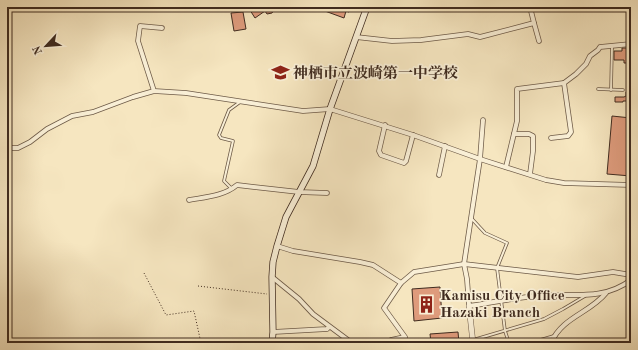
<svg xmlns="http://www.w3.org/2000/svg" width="638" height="350" font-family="'Old Standard TT','Noto Serif JP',serif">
  <rect width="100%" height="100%" fill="#f6e6c0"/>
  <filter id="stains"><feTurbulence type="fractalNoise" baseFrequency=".005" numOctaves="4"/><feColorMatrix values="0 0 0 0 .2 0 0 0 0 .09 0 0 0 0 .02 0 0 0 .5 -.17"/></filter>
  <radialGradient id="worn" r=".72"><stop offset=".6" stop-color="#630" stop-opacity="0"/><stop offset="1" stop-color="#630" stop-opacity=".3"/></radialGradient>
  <g fill="#de9b7c" stroke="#3f2b1f">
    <polygon points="248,7 276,7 272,13 267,14 265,11 255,18"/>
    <polygon points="314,7 350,7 349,12 346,11 344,18"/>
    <polygon points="243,12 246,29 234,31 231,13"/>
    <polygon points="622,48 628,48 627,56 630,58 630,63 624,63 624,60 614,60 614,51 622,51"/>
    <polygon points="626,92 631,93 631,100 628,100 628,101 623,101 623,102 615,102 615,97 624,97 626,96"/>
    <polygon points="612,116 631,118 631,176 607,174"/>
    <polygon points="440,287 442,318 414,321 412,289"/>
    <polygon points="458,332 459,343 431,343 430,334"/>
  </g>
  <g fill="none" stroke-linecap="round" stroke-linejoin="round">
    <defs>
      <g id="service">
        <polyline points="598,89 623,90"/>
        <polyline points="611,90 612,47"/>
        <polyline points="231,188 224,181 233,141 221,138 219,135 229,110 240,102"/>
        <polyline points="472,219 485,233 507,243 497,268 505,331 509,343"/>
        <polyline points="473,340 544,319 563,309 585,296"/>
        <polyline points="530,343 554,336"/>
      </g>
      <g id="minor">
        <polyline points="570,7 573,9 580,7"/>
        <polyline points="534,23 539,41"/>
        <polyline points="356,37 392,41 421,40 468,34 480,37 534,23 530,7"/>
        <polyline points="564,83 576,74 586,64 590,56 598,50 600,47 631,44"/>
        <polyline points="154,91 138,41 140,26 162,28"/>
        <path d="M483,120L480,159L464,264L467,279L469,306C494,302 520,297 545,295C576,294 604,300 631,280"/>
        <polyline points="385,125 379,151 381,155 404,163 406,161 413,135"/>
        <polyline points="514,134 529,134 533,136 533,151 530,174"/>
        <polyline points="7,148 18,148 30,142 47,129 72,116 93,112 133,97 154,91 186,93 303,111 330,109 413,135 480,159 546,180 564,183 631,185"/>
        <polyline points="506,167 517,121 517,89 564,83 571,132 568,136 551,138"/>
        <polyline points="439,175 445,146"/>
        <path d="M189,200C206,197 224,196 237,185L299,192L327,193"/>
        <polyline points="277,246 293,251 360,262 373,265 401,283"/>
        <polyline points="272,277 299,299 313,314 352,343"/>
        <polyline points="273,332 327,329 329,327"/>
        <polyline points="387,343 391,340 405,337 384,308 401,283 414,272 464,264 578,277 613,272 631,275"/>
        <path d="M551,343C562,317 590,313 606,293"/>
      </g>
      <polyline id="tertiary" points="469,306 473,343"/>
      <polyline id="secondary" points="272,343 273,332 272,277 273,262 277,246 286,217 313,166 330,109 367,7"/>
    </defs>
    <use href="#service" stroke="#6d5a47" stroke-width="3.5"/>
    <use href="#minor" stroke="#6d5a47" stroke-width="5.5"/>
    <use href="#tertiary" stroke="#6d5a47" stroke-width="6"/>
    <use href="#secondary" stroke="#3f2b1f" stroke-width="7"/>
    <g stroke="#3f2b1f" stroke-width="1" stroke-dasharray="1 2" stroke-linecap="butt">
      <polyline points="144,273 166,315 194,311 201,343"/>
      <polyline points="198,286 267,294"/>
    </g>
    <use href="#service" stroke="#f9efd6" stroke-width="2"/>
    <use href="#minor" stroke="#f9efd6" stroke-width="4"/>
    <use href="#tertiary" stroke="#f9efd6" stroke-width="5"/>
    <use href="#secondary" stroke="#f9efd6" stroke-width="5.5"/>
  </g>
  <defs>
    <symbol id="school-bare" viewBox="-9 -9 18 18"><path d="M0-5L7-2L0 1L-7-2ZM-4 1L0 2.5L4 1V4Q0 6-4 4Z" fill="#8f2418" stroke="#f9efd6" stroke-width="2.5" paint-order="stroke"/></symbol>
    <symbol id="building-bare" viewBox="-9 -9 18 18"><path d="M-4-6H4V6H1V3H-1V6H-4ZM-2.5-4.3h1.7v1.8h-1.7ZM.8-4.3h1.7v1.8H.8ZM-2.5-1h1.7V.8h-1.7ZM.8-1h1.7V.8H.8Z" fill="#8f2418" stroke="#f9efd6" stroke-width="2.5" paint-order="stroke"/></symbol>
  </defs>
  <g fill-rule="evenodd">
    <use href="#school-bare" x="268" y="60" width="25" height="25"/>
    <use href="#building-bare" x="414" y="292" width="25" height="25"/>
  </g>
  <g text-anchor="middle" stroke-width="3.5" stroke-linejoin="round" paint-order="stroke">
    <g font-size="15" font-weight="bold" fill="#3f2b1f" stroke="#f9efd6" text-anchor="start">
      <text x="293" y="78">神栖市立波崎第一中学校</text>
      <text x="440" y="300">Kamisu City Office<tspan x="440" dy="17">Hazaki Branch</tspan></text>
    </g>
  </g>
  <rect width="638" height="350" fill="none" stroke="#f6e6c0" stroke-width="24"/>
  <rect x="8" y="8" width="622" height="334" fill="none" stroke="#3f2b1f" stroke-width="2"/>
  <rect x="12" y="12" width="614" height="326" fill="none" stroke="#3f2b1f"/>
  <g transform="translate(46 46) rotate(244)" stroke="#f9efd6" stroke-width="3" paint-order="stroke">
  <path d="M0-3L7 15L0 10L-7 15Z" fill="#3f2b1f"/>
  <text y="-6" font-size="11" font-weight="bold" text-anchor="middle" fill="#3f2b1f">N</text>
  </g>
  <rect width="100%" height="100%" filter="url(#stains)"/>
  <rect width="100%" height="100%" fill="url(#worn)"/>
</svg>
